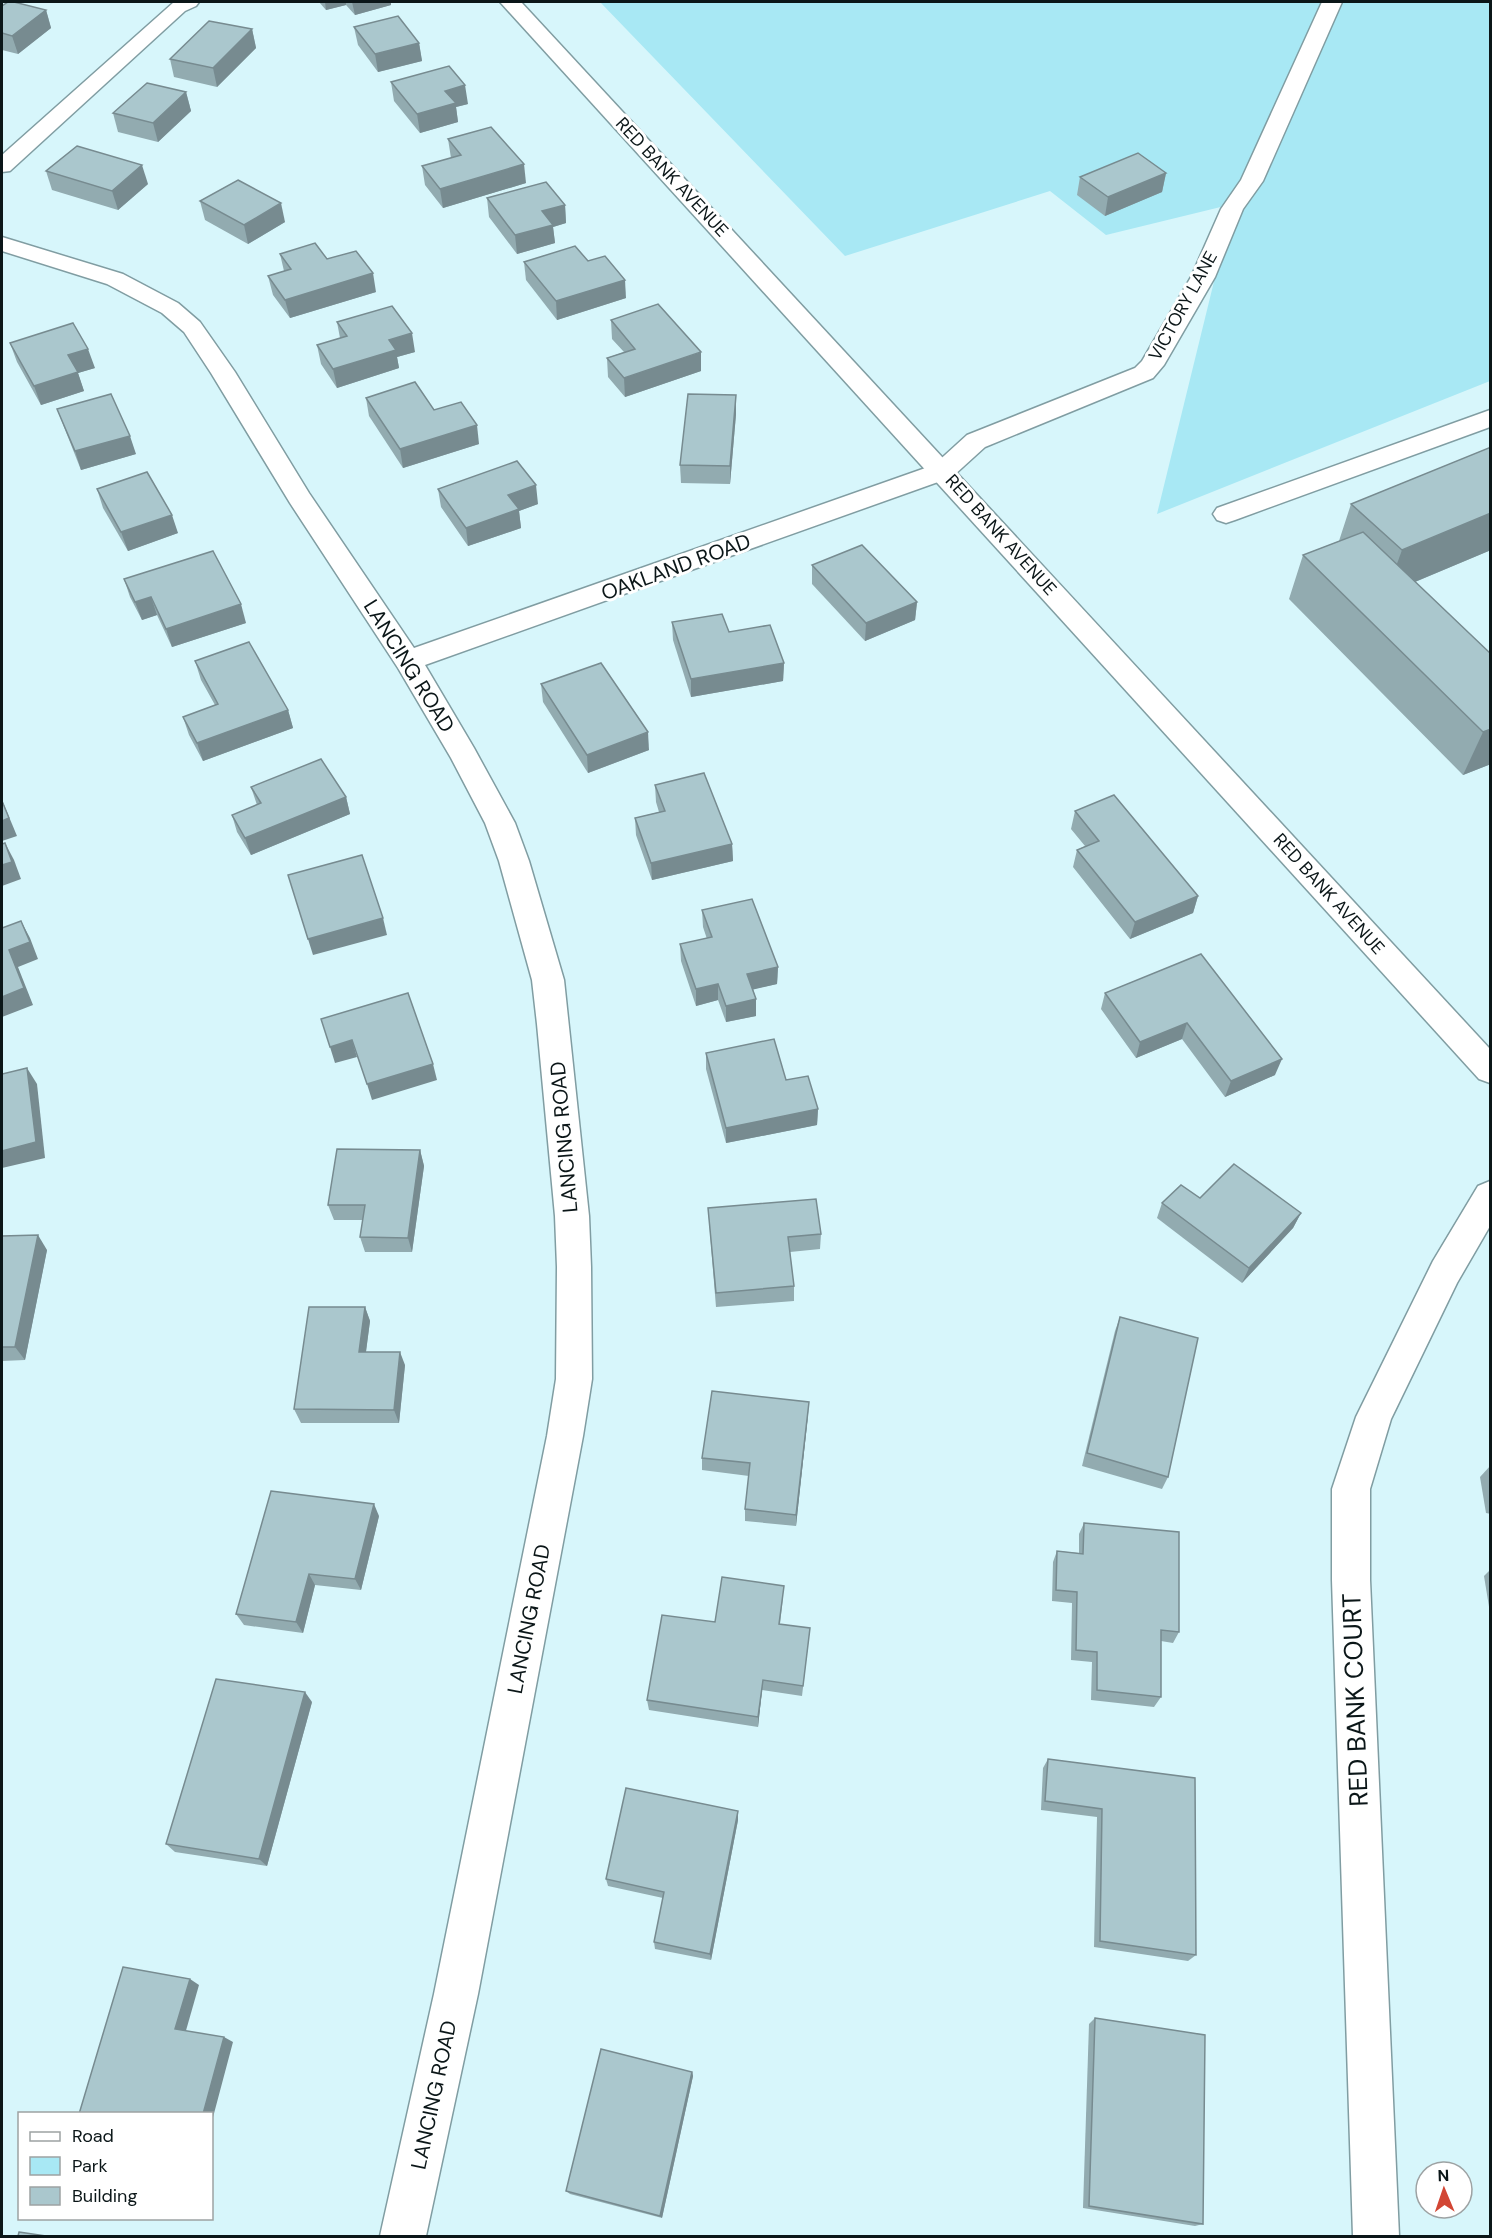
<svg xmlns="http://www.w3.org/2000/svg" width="1492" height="2238" font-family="'DM Sans',sans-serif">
  <rect width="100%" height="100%" fill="#d7f6fb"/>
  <polygon fill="#a8e8f4" points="600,2 1490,2 1490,381 1157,514 1233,204 1106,235 1050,191 845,256"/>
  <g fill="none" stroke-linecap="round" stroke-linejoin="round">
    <defs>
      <g id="minor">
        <polygon points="174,2 199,2 196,6 185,11 10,171 2,172 2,155"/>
        <polygon points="1322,2 1342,2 1263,181 1243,209 1215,277 1164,365 1153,378 985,447 952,477 425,665 474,748 515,823 529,861 564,980 589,1216 591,1267 592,1379 583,1436 478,1994 426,2236 380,2236 434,1994 547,1436 556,1379 557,1267 555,1216 537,1024 532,980 499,861 485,823 451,758 398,668 290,503 211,373 184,332 162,313 107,284 2,251 2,237 123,274 178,303 200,322 235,372 309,493 414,648 934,465 967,435 1135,368 1142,361 1191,277 1221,209 1241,180"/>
        <polygon points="1490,410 1490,427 1235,520 1226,523 1217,520 1213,514 1217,508"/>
        <polygon points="1490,1181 1490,1226 1457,1283 1391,1419 1370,1489 1370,1580 1399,2236 1353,2236 1332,1580 1332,1489 1356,1417 1433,1261 1478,1186"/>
      </g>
      <polygon id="tertiary" points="500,2 521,2 1490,1049 1490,1083 1479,1079"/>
    </defs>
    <use href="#minor" stroke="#809da2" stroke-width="3"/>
    <use href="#tertiary" stroke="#809da2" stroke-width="3"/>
    <use href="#minor" fill="#fff" fill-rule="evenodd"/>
    <use href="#tertiary" fill="#fff" fill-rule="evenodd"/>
  </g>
  <g fill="#92abb0">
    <polygon points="319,2 391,2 391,5 355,15 346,5 326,10"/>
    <polygon points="2,6 46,10 51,28 18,54 2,50"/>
    <polygon points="354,27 419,43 422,61 378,72 358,45"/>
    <polygon points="252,29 256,48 217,87 174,77 170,59"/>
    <polygon points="391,82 468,104 456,107 458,122 420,133 394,101"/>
    <polygon points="186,92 191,111 158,142 118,132 113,113"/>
    <polygon points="448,139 526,183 443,208 425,185 422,166 451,158"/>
    <polygon points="46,171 148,184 118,210 52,190"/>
    <polygon points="1166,173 1162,192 1105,216 1077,195 1080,177"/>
    <polygon points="487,198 565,205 566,223 553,227 555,243 517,254 489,217"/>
    <polygon points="200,201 285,222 248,244 205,220"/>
    <polygon points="280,254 376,292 290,318 273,295 268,276 284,271"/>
    <polygon points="588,261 626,298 557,320 526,280 524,262"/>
    <polygon points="611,320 701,371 625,397 608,377 607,358 624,352 612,339"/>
    <polygon points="337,322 415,352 397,357 399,368 337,388 321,364 317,345 340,338"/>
    <polygon points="10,343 95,368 78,373 84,391 41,405 17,362"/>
    <polygon points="366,398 434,410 479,444 403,468 369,416"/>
    <polygon points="57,409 136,454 81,470 64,427"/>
    <polygon points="736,414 730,484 681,483 680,465"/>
    <polygon points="1491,447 1491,550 1415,582 1491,654 1491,764 1463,775 1289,599 1303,555 1339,541 1351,504"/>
    <polygon points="97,489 178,533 128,551 103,508"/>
    <polygon points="438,489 538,504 519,511 521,528 468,546 441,507"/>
    <polygon points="812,565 917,602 915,620 865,641 812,584"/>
    <polygon points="124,579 246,623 172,647 157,615 142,620 130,597"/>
    <polygon points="672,622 784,663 783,681 691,697 673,640"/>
    <polygon points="195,661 288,710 293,728 203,761 189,735 183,717 215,705 201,680"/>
    <polygon points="541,684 649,750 588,773 543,702"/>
    <polygon points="655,785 732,844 733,861 652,880 636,835 635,818 659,812 656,802"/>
    <polygon points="251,787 346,797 350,814 251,855 237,832 232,815 257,805"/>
    <polygon points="1075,811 1198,896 1193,913 1130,939 1073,867 1077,850 1085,846 1071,829"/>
    <polygon points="702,910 778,967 777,984 753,989 756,999 756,1016 726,1022 718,1000 696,1006 681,961 680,944 707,939 703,927"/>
    <polygon points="1201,954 1275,1075 1225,1097 1182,1039 1136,1058 1101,1009 1105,993"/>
    <polygon points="706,1053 786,1080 818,1109 817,1125 726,1143 706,1069"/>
    <polygon points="420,1150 424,1166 412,1252 365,1252 360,1237 363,1220 334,1220 328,1205"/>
    <polygon points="1200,1198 1301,1213 1293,1228 1242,1283 1157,1218 1162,1203"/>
    <polygon points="708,1208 821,1234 820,1249 790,1252 794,1286 794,1301 716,1307"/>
    <polygon points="2,1236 47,1250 25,1360 2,1361"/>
    <polygon points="365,1307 370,1321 366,1352 405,1365 399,1423 301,1423 294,1409"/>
    <polygon points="1120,1317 1168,1477 1162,1489 1082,1466 1115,1331"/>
    <polygon points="808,1415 796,1526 745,1521 745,1509 749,1476 702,1470 702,1458"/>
    <polygon points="1491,1465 1491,1514 1486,1513 1480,1477"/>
    <polygon points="379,1516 361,1590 315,1585 303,1633 244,1625 236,1614"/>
    <polygon points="1084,1523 1179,1632 1173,1643 1161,1641 1161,1697 1154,1707 1091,1700 1092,1662 1071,1660 1072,1603 1052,1601 1053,1562 1057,1551 1079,1553 1079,1534"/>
    <polygon points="1491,1569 1491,1619 1484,1576"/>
    <polygon points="783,1597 780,1624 810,1628 802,1696 762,1690 758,1727 649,1710 647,1700 715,1622"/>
    <polygon points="312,1702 267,1866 175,1852 166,1844"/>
    <polygon points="1048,1759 1195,1778 1196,1955 1188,1961 1094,1947 1097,1817 1041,1810 1043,1768"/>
    <polygon points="738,1811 738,1820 711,1960 655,1949 654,1942 663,1898 608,1886 606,1879"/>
    <polygon points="1095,2018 1203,2224 1195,2226 1083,2208 1089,2024"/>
    <polygon points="692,2072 693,2076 662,2218 570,2194 566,2191"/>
  </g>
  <g fill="#778b90">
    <polygon points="325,2 346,2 346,5 326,10"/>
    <polygon points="352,2 391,2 391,5 355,15"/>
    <polygon points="46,10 51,28 18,54 12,36"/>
    <polygon points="252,29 256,48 217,87 213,68"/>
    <polygon points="419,43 422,61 378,72 375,54"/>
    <polygon points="465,85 468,104 456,107 458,122 420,133 417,114 445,91"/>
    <polygon points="186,92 191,111 158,142 153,123"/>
    <polygon points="524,164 526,183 443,208 440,189"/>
    <polygon points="142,165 148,184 118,210 112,191"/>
    <polygon points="1166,173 1162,192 1105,216 1108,197"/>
    <polygon points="281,203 285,222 248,244 244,225"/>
    <polygon points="565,205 566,223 553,227 555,243 517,254 515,235 542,211"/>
    <polygon points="373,273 376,292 290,318 285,300"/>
    <polygon points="625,280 626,298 557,320 556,301"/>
    <polygon points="412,333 415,352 397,357 399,368 337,388 333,369 389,340"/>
    <polygon points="88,349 95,368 78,373 84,391 41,405 34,386 68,355"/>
    <polygon points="701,352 701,371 625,397 624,378"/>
    <polygon points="736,395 736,414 730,484 730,466"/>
    <polygon points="477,425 479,444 403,468 400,449"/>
    <polygon points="130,436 136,454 81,470 75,451"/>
    <polygon points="536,485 538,504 519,511 521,528 468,546 466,528 508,495"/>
    <polygon points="1491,513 1491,550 1386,594 1402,550"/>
    <polygon points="172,515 178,533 128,551 121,532"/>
    <polygon points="151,597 157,615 142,620 135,602"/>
    <polygon points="917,602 915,620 865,641 866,623"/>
    <polygon points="241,604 246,623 172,647 166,629"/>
    <polygon points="784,663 783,681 691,697 691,679"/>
    <polygon points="288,710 293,728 203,761 197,743"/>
    <polygon points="1491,729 1491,764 1463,775 1483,732"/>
    <polygon points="648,732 649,750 588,773 587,755"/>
    <polygon points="346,797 350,814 251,855 245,838"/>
    <polygon points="2,800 17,836 2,841"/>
    <polygon points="5,843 14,860 21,879 2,886 2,865"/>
    <polygon points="732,844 733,861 652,880 651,863"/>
    <polygon points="1198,896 1193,913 1130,939 1135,922"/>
    <polygon points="383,918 387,935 313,955 308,939"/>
    <polygon points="21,921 30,938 38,959 18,967 33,1005 2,1017 2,997 9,950"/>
    <polygon points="778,967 777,984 747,991 747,974"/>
    <polygon points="718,984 718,1000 696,1006 696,989"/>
    <polygon points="756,999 756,1016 726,1022 726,1006"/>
    <polygon points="1187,1023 1182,1039 1136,1058 1140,1042"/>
    <polygon points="352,1040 357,1057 335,1063 330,1047"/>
    <polygon points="1282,1059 1275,1075 1225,1097 1231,1081"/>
    <polygon points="433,1064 437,1080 372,1100 367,1084"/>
    <polygon points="27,1068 37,1084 45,1158 2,1168 2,1151"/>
    <polygon points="818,1109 817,1125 726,1143 726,1128"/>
    <polygon points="420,1150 424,1166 412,1252 408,1238"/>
    <polygon points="1301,1213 1293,1228 1242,1283 1249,1268"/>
    <polygon points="38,1235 47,1250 25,1360 15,1347"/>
    <polygon points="365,1307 370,1321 364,1366 359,1352"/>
    <polygon points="400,1352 405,1365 399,1423 394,1410"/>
    <polygon points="809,1402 808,1415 796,1526 796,1515"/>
    <polygon points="374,1504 379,1516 361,1590 355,1579"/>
    <polygon points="309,1574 315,1585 303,1633 296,1622"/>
    <polygon points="763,1680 762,1690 758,1727 758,1717"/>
    <polygon points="305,1692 312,1702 267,1866 259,1859"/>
    <polygon points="738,1811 738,1820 711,1960 710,1954"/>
    <polygon points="190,1979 199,1985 185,2034 175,2029"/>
    <polygon points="224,2037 233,2042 212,2121 212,2114 203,2114"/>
    <polygon points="692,2072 693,2076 662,2218 660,2216"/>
  </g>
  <g fill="#aac7cd" stroke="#778b90" stroke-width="1.5">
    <polygon points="8,2 14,2 46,10 12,36 2,33 2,6"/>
    <polygon points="398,16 419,43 375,54 354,27"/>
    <polygon points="209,21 252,29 213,68 170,59"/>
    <polygon points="449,66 465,85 445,91 456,103 417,114 391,82"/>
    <polygon points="147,83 186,92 153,123 113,113"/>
    <polygon points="491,127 524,164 440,189 422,166 461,155 448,139"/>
    <polygon points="77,146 142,165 112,191 46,171"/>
    <polygon points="1138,153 1166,173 1108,197 1080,177"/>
    <polygon points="238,180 281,203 244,225 200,201"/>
    <polygon points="546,182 565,205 542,211 553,225 515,235 487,198"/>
    <polygon points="315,243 327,259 356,251 373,273 285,300 268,276 291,269 280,254"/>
    <polygon points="575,246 588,261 605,256 625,280 556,301 524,262"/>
    <polygon points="658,304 701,352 624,378 607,358 635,349 611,320"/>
    <polygon points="392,306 412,333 389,340 396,350 333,369 317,345 347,336 337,322"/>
    <polygon points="73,323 88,349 68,355 78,372 34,386 10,343"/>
    <polygon points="415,382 434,410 461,402 477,425 400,449 366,398"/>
    <polygon points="111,394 130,436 75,451 57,409"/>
    <polygon points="688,394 736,395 730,466 680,465"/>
    <polygon points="1491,447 1491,513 1402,550 1351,504"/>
    <polygon points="517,461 536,485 508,495 519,509 466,528 438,489"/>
    <polygon points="147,472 172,515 121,532 97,489"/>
    <polygon points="1363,532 1491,654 1491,729 1483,732 1303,555"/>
    <polygon points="862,545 917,602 866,623 812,565"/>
    <polygon points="213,551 241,604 166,629 151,597 135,602 124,579"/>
    <polygon points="722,614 729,632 770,625 784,663 691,679 672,622"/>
    <polygon points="249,642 288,710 197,743 183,717 218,704 195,661"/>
    <polygon points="601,663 648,732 587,755 541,684"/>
    <polygon points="321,759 346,797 245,838 232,815 261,803 251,787"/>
    <polygon points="704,773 732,844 651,863 635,818 665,811 655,785"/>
    <polygon points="1114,795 1198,896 1135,922 1077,850 1099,841 1075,811"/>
    <polygon points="2,801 9,818 2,821"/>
    <polygon points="5,843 12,862 2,865 2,844"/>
    <polygon points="362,855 383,918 308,939 288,875"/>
    <polygon points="752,899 778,967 747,974 756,999 726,1006 718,984 696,989 680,944 712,937 702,910"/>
    <polygon points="21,921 30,942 9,950 24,988 2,997 2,928"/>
    <polygon points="1201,954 1282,1059 1231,1081 1187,1023 1140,1042 1105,993"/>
    <polygon points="408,993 433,1064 367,1084 352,1040 330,1047 321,1019"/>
    <polygon points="774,1039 786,1080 808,1076 818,1109 726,1128 706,1053"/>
    <polygon points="27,1068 36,1142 2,1151 2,1074"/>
    <polygon points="337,1149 420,1150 408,1238 360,1237 365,1205 328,1205"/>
    <polygon points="1234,1164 1301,1213 1249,1268 1162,1203 1181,1185 1200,1198"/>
    <polygon points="816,1199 821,1234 788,1237 794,1286 716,1293 708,1208"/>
    <polygon points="38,1235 15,1347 2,1347 2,1236"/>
    <polygon points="309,1307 365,1307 359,1352 400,1352 394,1410 294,1409"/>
    <polygon points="1120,1317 1198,1338 1168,1477 1087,1453"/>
    <polygon points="712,1391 809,1402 796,1515 745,1509 750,1463 702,1458"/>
    <polygon points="271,1491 374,1504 355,1579 309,1574 296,1622 236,1614"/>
    <polygon points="1084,1523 1179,1532 1179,1632 1161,1630 1161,1697 1097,1690 1097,1652 1076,1650 1077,1592 1056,1590 1057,1551 1083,1554"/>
    <polygon points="722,1577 784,1586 779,1624 810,1628 803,1686 763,1680 758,1717 647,1700 662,1615 715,1622"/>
    <polygon points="216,1679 305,1692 259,1859 166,1844"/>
    <polygon points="1048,1759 1195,1778 1196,1955 1100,1941 1102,1809 1045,1801"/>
    <polygon points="626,1788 738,1811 710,1954 654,1942 664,1892 606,1879"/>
    <polygon points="123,1967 190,1979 175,2029 224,2037 203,2114 79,2114"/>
    <polygon points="1095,2018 1205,2035 1203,2224 1089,2206"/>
    <polygon points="601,2049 692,2072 660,2216 566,2191"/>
    <polygon points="19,2232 46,2236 18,2236"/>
  </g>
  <g text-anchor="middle" stroke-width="6" stroke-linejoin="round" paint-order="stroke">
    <g font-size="18" fill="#0b1618" stroke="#fff">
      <text transform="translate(672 177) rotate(47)" y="6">RED BANK AVENUE</text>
      <text transform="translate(1183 306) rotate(-61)" y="6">VICTORY LANE</text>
      <text transform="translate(1001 535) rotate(48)" y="6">RED BANK AVENUE</text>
      <text transform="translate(1329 894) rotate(48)" y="6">RED BANK AVENUE</text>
    </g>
    <g font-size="21" fill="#0b1618" stroke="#fff">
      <text transform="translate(676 567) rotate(-20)" y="7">OAKLAND ROAD</text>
      <text transform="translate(409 666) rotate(58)" y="7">LANCING ROAD</text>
      <text transform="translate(564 1137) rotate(-95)" y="7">LANCING ROAD</text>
      <text transform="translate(529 1619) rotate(-79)" y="7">LANCING ROAD</text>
      <text transform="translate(434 2095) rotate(-78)" y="7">LANCING ROAD</text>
    </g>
    <g font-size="26" fill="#0b1618" stroke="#fff">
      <text transform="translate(1355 1700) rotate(-92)" y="9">RED BANK COURT</text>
    </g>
  </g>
  <rect width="1492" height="2238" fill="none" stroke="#0b1618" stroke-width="6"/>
  <rect x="18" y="2112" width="195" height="108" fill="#ffffff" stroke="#9da2a3" stroke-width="1.5"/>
  <rect x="30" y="2132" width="30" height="9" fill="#ffffff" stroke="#9da2a3" stroke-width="1.5"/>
  <text x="72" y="2142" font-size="18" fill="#0b1618">Road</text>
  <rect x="30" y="2157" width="30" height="18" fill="#a8e8f4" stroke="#9da2a3" stroke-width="1.5"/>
  <text x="72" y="2172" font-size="18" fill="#0b1618">Park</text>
  <rect x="30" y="2187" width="30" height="18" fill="#aac7cd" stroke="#9da2a3" stroke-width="1.5"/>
  <text x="72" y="2202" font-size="18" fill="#0b1618">Building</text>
  <g transform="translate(1444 2190) rotate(358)"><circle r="28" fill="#ffffff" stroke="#9da2a3" stroke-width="1.5"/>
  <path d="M0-4.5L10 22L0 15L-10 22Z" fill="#d24634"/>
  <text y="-9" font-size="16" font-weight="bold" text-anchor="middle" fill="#0b1618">N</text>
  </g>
</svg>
